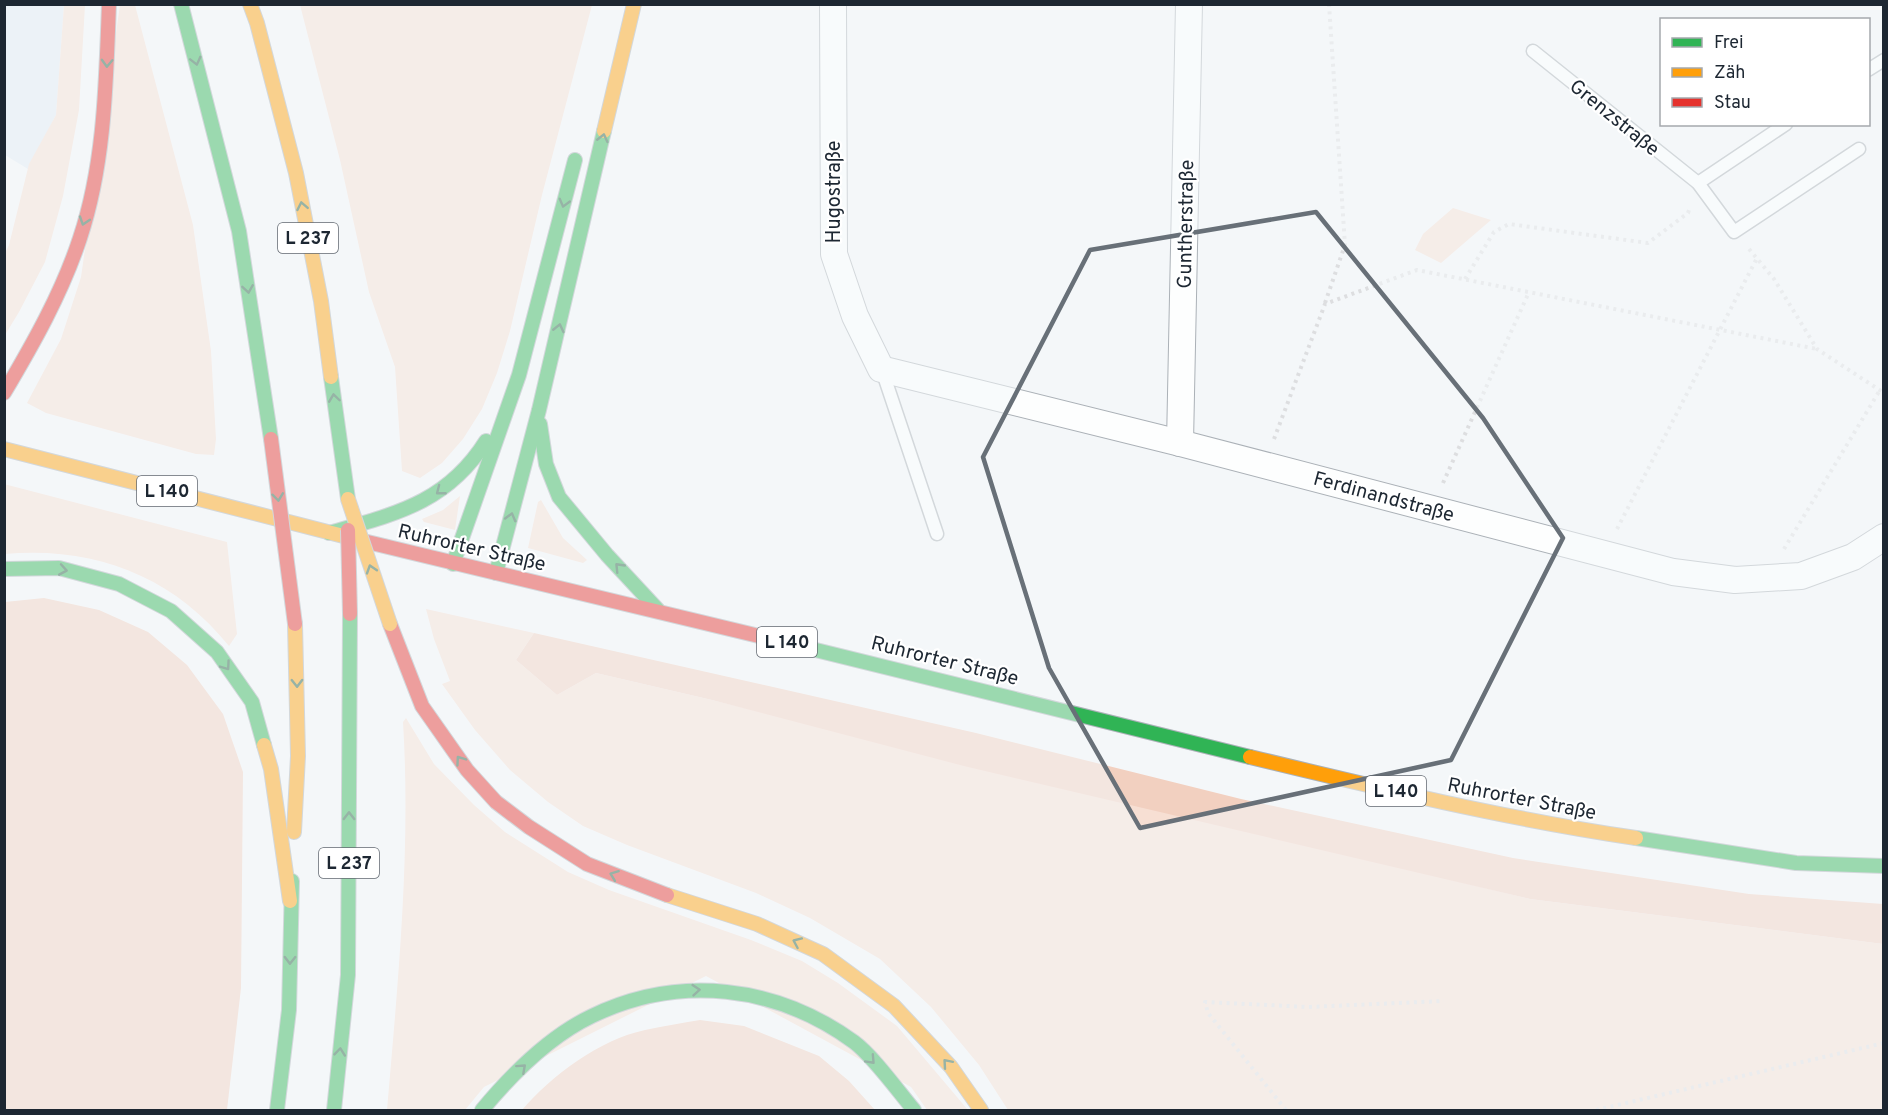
<svg xmlns="http://www.w3.org/2000/svg" width="1888" height="1115" font-family="Overpass,sans-serif">
  <rect width="100%" height="100%" fill="#f4f7f9"/>
  <polygon fill="#e2ebf3" points="5,5 64,5 56,115 28,169 5,155"/>
  <g fill="#f7dfd3">
    <polygon points="64,5 85,5 79,110 63,196 45,262 19,312 5,335 5,253 9,245 29,164 56,115"/>
    <polygon points="120,5 135,5 193,225 211,351 216,439 214,455 196,454 46,413 27,403 61,339 81,277"/>
    <polygon points="300,5 592,5 542,195 510,331 497,373 482,409 463,439 442,463 420,478 402,471 395,367 369,292 340,160"/>
    <polygon points="1453,208 1491,220 1441,263 1415,250 1423,234"/>
    <path d="M4,484L227,542L237,634L229,646C173,576 94,546 5,554Z"/>
    <polygon points="460,496 455,530 424,522 422,519 443,510"/>
    <polygon points="541,500 563,538 587,560 583,563 528,548 538,502"/>
    <polygon points="426,609 534,633 516,660 557,695 596,673 712,700 1530,899 1883,944 1883,1110 1008,1110 979,1065 931,1007 880,959 810,918 756,893 627,845 583,826 548,802 510,770 475,730 442,684 450,681 434,639"/>
    <path d="M406,718L434,764L474,805L505,832L568,872L609,890L751,940L802,961L838,983L897,1026L968,1110H927L911,1087L706,976L484,1087L465,1110H387C398,981 411,852 403,722Z"/>
  </g>
  <g fill="#f2d0c0">
    <polygon points="44,598 99,610 148,632 187,665 223,714 243,772 241,988 227,1110 5,1110 5,602"/>
    <polygon points="534,633 976,733 1241,799 1513,858 1749,894 1883,904 1883,944 1530,899 964,766 712,700 596,673 557,695 516,660"/>
    <path d="M700,1020L744,1026L819,1056L849,1081L875,1110H522C552,1075 599,1040 645,1030C663,1026 682,1023 700,1020Z"/>
  </g>
  <g fill="none" stroke-linecap="round" stroke-linejoin="round">
    <defs>
      <g id="lane">
        <polyline points="1533,51 1698,183 1734,232 1859,149"/>
        <polyline points="1868,70 1884,60"/>
        <polyline points="1698,183 1786,124"/>
        <polyline points="882,370 937,534"/>
      </g>
      <g id="street">
        <polyline points="833,4 834,254 855,316 881,369 1180,443 1673,572 1735,580 1801,576 1853,557 1884,537"/>
        <polyline points="1180,443 1189,4"/>
      </g>
      <g id="fast">
        <polyline points="181,4 239,231 271,439"/>
        <polyline points="331,377 348,499"/>
        <polyline points="540,424 546,464 559,497 607,555 658,610"/>
        <path d="M329,533C395,514 447,503 486,441"/>
        <polyline points="453,564 519,375 575,160"/>
        <polyline points="4,569 59,568 119,584 171,611 217,652 252,702 264,745"/>
        <polyline points="496,573 539,410 604,131"/>
        <polyline points="763,637 1250,757"/>
        <polyline points="1636,838 1796,863 1884,866"/>
        <polyline points="277,1110 289,1010 292,881"/>
        <polyline points="334,1110 348,975 350,614"/>
        <path d="M482,1110C511,1075 550,1036 592,1016C679,974 776,985 854,1042C873,1056 898,1091 914,1110"/>
      </g>
      <g id="slow">
        <polyline points="250,4 257,23 296,173 321,301 331,377"/>
        <polyline points="604,131 634,4"/>
        <polyline points="4,449 355,539"/>
        <polyline points="264,745 271,769 290,901"/>
        <path d="M1250,757C1378,788 1506,819 1636,838"/>
        <polyline points="294,832 298,756 295,624"/>
        <polyline points="667,895 757,924 823,954 894,1006 951,1067 981,1110"/>
      </g>
      <g id="jam">
        <path d="M4,393C33,344 62,293 80,238C105,163 106,82 109,4"/>
        <polyline points="355,539 763,637"/>
        <polyline points="390,624 422,706 467,770 496,802 529,827 587,864 667,895"/>
      </g>
    </defs>
    <use href="#lane" stroke="#abb1b7" stroke-width="15"/>
    <use href="#street" stroke="#abb1b7" stroke-width="28"/>
    <use href="#fast" stroke="#abb1b7" stroke-width="16"/>
    <use href="#slow" stroke="#abb1b7" stroke-width="16"/>
    <use href="#jam" stroke="#abb1b7" stroke-width="16"/>
    <g stroke="#dddee0" stroke-width="4" stroke-dasharray="3 4.5" stroke-linecap="butt">
      <polyline points="1749,249 1774,279 1817,349 1884,393"/>
      <polyline points="1465,279 1494,232 1509,224 1648,243 1688,213 1690,207"/>
      <polyline points="1325,303 1345,245 1329,4"/>
      <polyline points="1274,439 1325,304 1417,270 1817,349"/>
      <polyline points="1443,483 1529,292"/>
      <polyline points="1617,529 1757,258"/>
      <polyline points="1784,549 1880,390"/>
      <polyline points="1286,1110 1208,1013 1205,1002 1309,1007 1444,1001"/>
      <polyline points="1596,1110 1884,1043"/>
    </g>
    <use href="#lane" stroke="#fdfefe" stroke-width="12"/>
    <use href="#street" stroke="#fdfefe" stroke-width="26"/>
    <use href="#fast" stroke="#30b455" stroke-width="14"/>
    <use href="#slow" stroke="#ff9f0a" stroke-width="14"/>
    <use href="#jam" stroke="#e5322d" stroke-width="14"/>
    <defs>
      <polyline id="slow-bridge" points="348,499 390,624"/>
      <g id="jam-bridge">
        <polyline points="271,439 295,624"/>
        <polyline points="348,530 350,614"/>
      </g>
    </defs>
    <use href="#slow-bridge" stroke="#abb1b7" stroke-width="16" stroke-linecap="butt"/>
    <use href="#jam-bridge" stroke="#abb1b7" stroke-width="16" stroke-linecap="butt"/>
    <use href="#slow-bridge" stroke="#ff9f0a" stroke-width="14"/>
    <use href="#jam-bridge" stroke="#e5322d" stroke-width="14"/>
  </g>
  <defs><path id="oneway-chevron" d="M-2-3.5L2.5 0L-2 3.5" fill="none" stroke-width="1.6" stroke-linecap="round" stroke-linejoin="round" transform="scale(1.5)"/></defs>
  <g stroke="#255f40">
    <use href="#oneway-chevron" transform="translate(196 61) rotate(76)"/>
    <use href="#oneway-chevron" transform="translate(107 63) rotate(92)"/>
    <use href="#oneway-chevron" transform="translate(603 138) rotate(-77)"/>
    <use href="#oneway-chevron" transform="translate(564 203) rotate(105)"/>
    <use href="#oneway-chevron" transform="translate(302 206) rotate(-101)"/>
    <use href="#oneway-chevron" transform="translate(84 221) rotate(108)"/>
    <use href="#oneway-chevron" transform="translate(248 289) rotate(81)"/>
    <use href="#oneway-chevron" transform="translate(559 328) rotate(-77)"/>
    <use href="#oneway-chevron" transform="translate(334 398) rotate(-98)"/>
    <use href="#oneway-chevron" transform="translate(440 491) rotate(142)"/>
    <use href="#oneway-chevron" transform="translate(278 497) rotate(83)"/>
    <use href="#oneway-chevron" transform="translate(511 517) rotate(-75)"/>
    <use href="#oneway-chevron" transform="translate(619 567) rotate(-134)"/>
    <use href="#oneway-chevron" transform="translate(371 569) rotate(-108)"/>
    <use href="#oneway-chevron" transform="translate(63 570) rotate(10)"/>
    <use href="#oneway-chevron" transform="translate(226 666) rotate(55)"/>
    <use href="#oneway-chevron" transform="translate(297 683) rotate(89)"/>
    <use href="#oneway-chevron" transform="translate(460 760) rotate(-125)"/>
    <use href="#oneway-chevron" transform="translate(349 816) rotate(-90)"/>
    <use href="#oneway-chevron" transform="translate(614 875) rotate(-159)"/>
    <use href="#oneway-chevron" transform="translate(797 942) rotate(-156)"/>
    <use href="#oneway-chevron" transform="translate(290 960) rotate(91)"/>
    <use href="#oneway-chevron" transform="translate(696 990) rotate(-5)"/>
    <use href="#oneway-chevron" transform="translate(340 1052) rotate(-84)"/>
    <use href="#oneway-chevron" transform="translate(871 1060) rotate(47)"/>
    <use href="#oneway-chevron" transform="translate(947 1063) rotate(-131)"/>
    <use href="#oneway-chevron" transform="translate(522 1068) rotate(-42)"/>
  </g>
  <path d="M0 0H1888V1115H0ZM1316,212L1483,418L1563,538L1451,760L1140,828L1049,668L983,457L1090,250Z" fill="#f4f7f9" fill-opacity=".55" fill-rule="evenodd"/>
  <path fill="none" stroke="#687078" stroke-width="4.5" stroke-linejoin="round" d="M1316,212L1483,418L1563,538L1451,760L1140,828L1049,668L983,457L1090,250Z"/>
  <g text-anchor="middle" stroke-width="4.5" stroke-linejoin="round" paint-order="stroke">
    <g fill="#fff" stroke="#616870" stroke-width="1.5">
      <rect x="278" y="223" width="60" height="30" rx="4.5"/>
      <rect x="137" y="476" width="60" height="30" rx="4.5"/>
      <rect x="757" y="627" width="60" height="30" rx="4.5"/>
      <rect x="1366" y="776" width="60" height="30" rx="4.5"/>
      <rect x="319" y="848" width="60" height="30" rx="4.5"/>
    </g>
    <g font-size="18" font-weight="bold" fill="#1d2732">
      <text x="308" y="244">L 237</text>
      <text x="167" y="497">L 140</text>
      <text x="787" y="648">L 140</text>
      <text x="1396" y="797">L 140</text>
      <text x="349" y="869">L 237</text>
    </g>
    <g font-size="20" fill="#1d2732" stroke="#fff">
      <text transform="translate(1615 117) rotate(39)" y="7">Grenzstraße</text>
      <text transform="translate(833 192) rotate(-90)" y="7">Hugostraße</text>
      <text transform="translate(1185 224) rotate(-89)" y="7">Guntherstraße</text>
      <text transform="translate(1384 496) rotate(15)" y="7">Ferdinandstraße</text>
      <text transform="translate(472 547) rotate(13)" y="7">Ruhrorter Straße</text>
      <text transform="translate(945 660) rotate(14)" y="7">Ruhrorter Straße</text>
      <text transform="translate(1522 798) rotate(11)" y="7">Ruhrorter Straße</text>
    </g>
  </g>
  <rect width="1888" height="1115" fill="none" stroke="#1d2732" stroke-width="12"/>
  <rect x="1660" y="18" width="210" height="108" fill="#ffffff" stroke="#a5a9ad" stroke-width="1.5"/>
  <rect x="1672" y="38" width="30" height="9" fill="#30b455" stroke="#a5a9ad" stroke-width="1.5"/>
  <text x="1714" y="48" font-size="18" fill="#1d2732">Frei</text>
  <rect x="1672" y="68" width="30" height="9" fill="#ff9f0a" stroke="#a5a9ad" stroke-width="1.5"/>
  <text x="1714" y="78" font-size="18" fill="#1d2732">Zäh</text>
  <rect x="1672" y="98" width="30" height="9" fill="#e5322d" stroke="#a5a9ad" stroke-width="1.5"/>
  <text x="1714" y="108" font-size="18" fill="#1d2732">Stau</text>
</svg>
